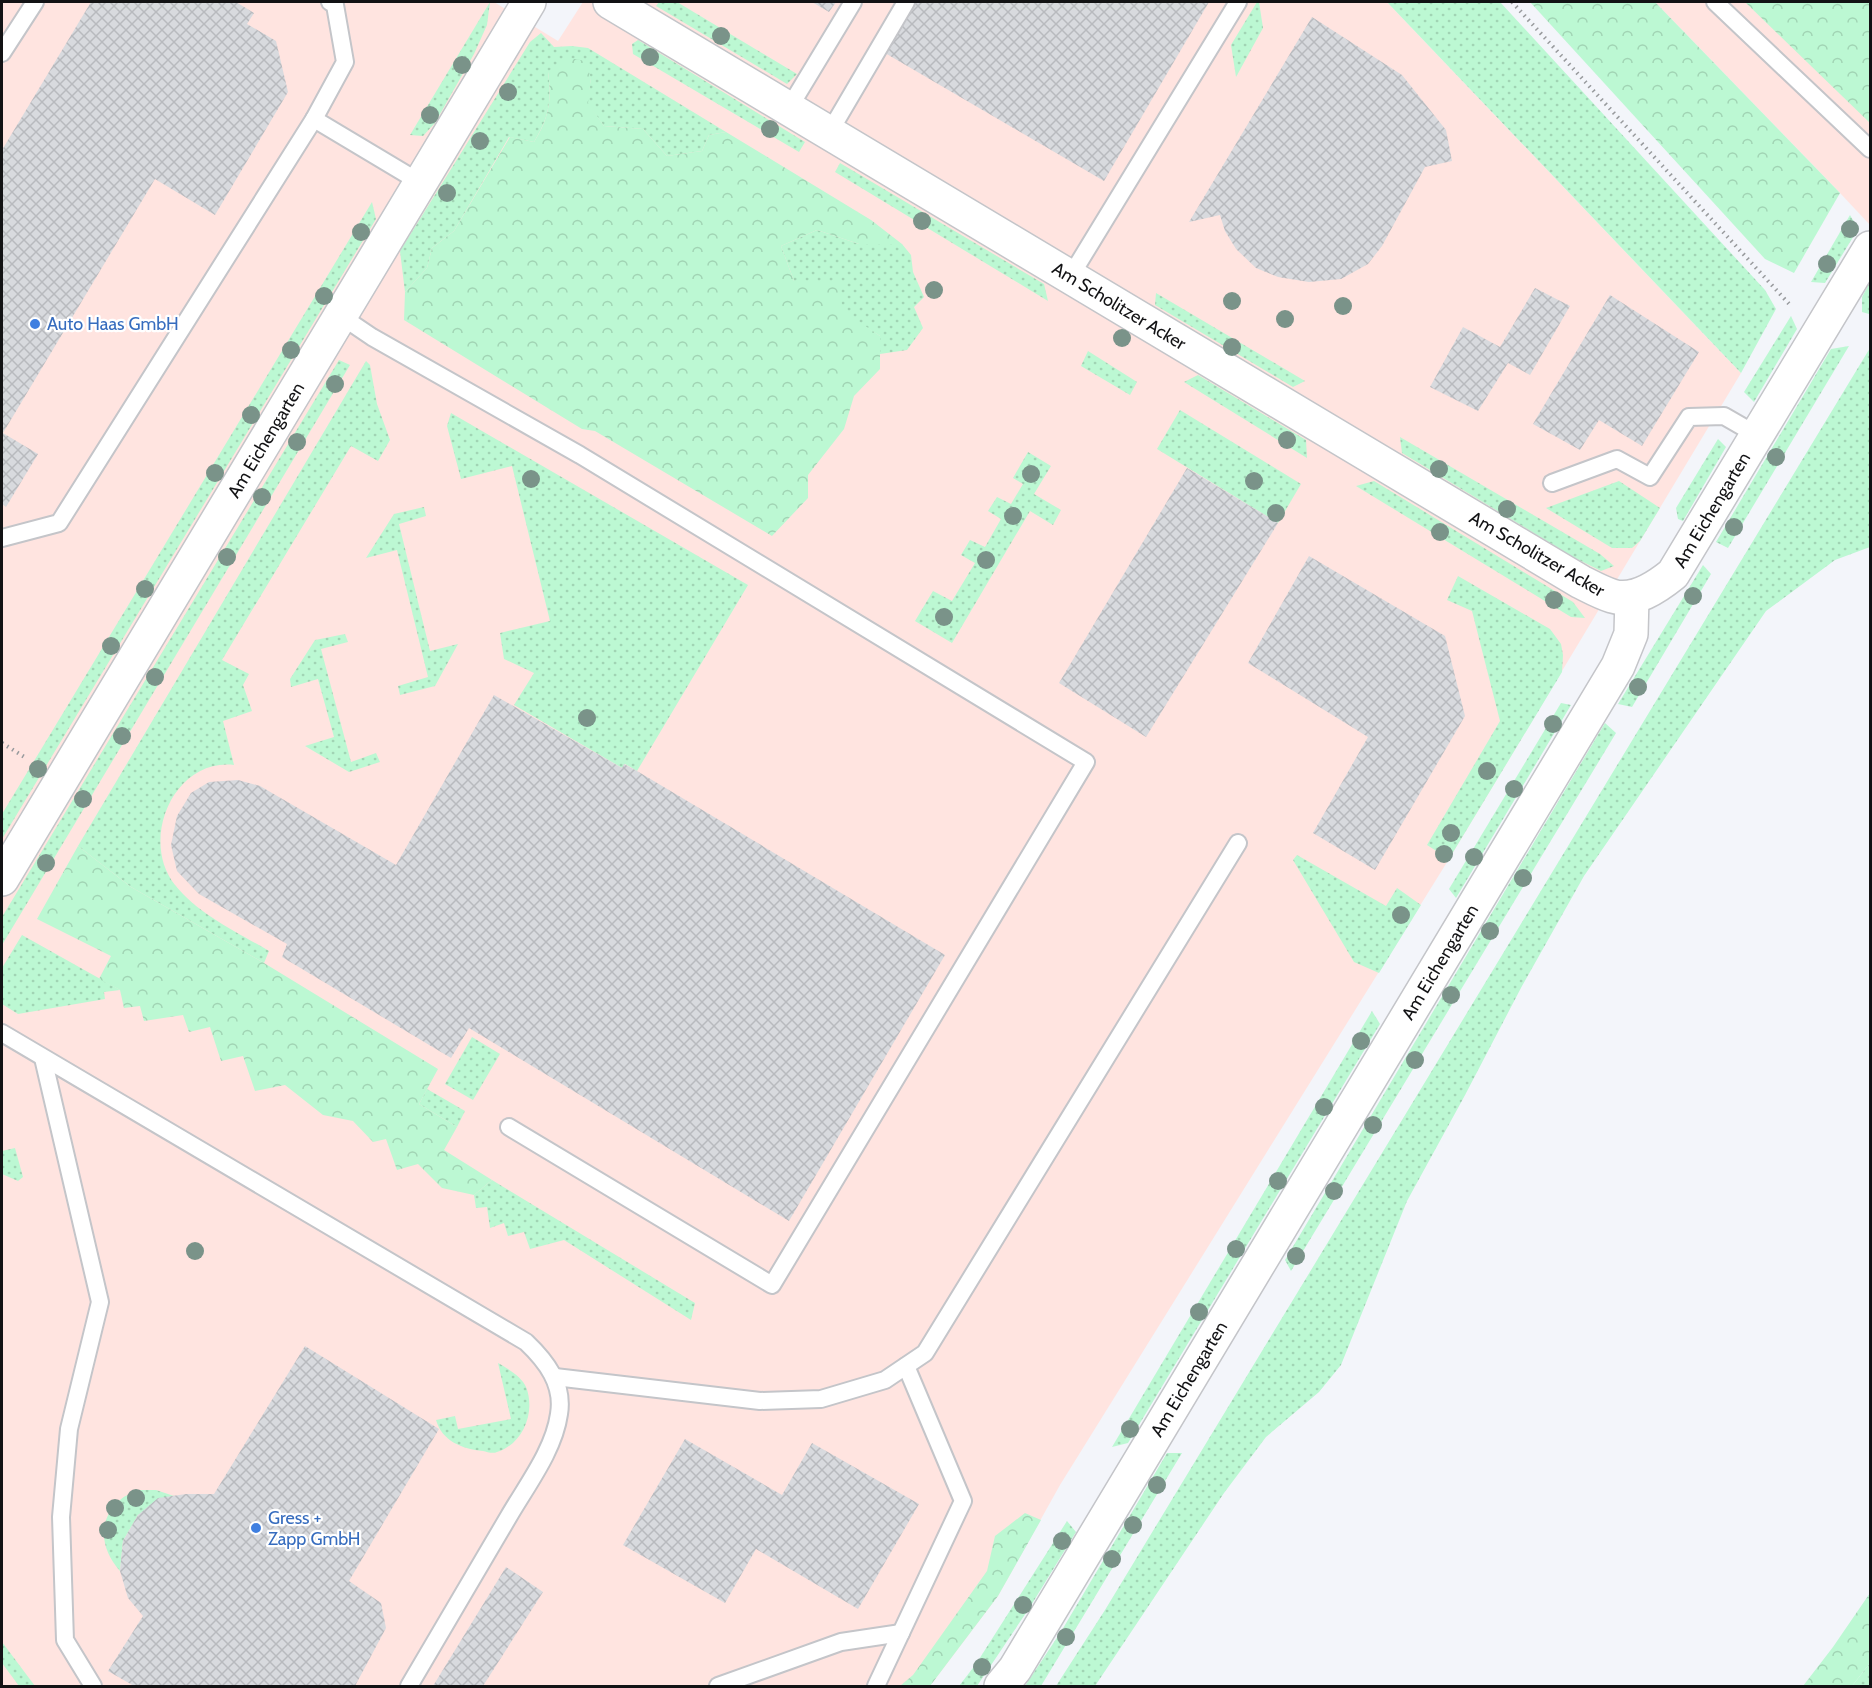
<svg xmlns="http://www.w3.org/2000/svg" width="1872" height="1688" font-family="Cabin,sans-serif">
  <defs>
    <pattern id="grass-dots" width="8" height="8" patternUnits="userSpaceOnUse" patternTransform="scale(1.5)"><rect width="8" height="8" fill="#bcf8d3"/><path d="M2 2h.1M6 6h.1" fill="none" stroke="#a1d4b4" stroke-width="1.8" stroke-linecap="round"/></pattern>
    <pattern id="forest-crowns" width="20" height="18" patternUnits="userSpaceOnUse" patternTransform="scale(1.5)"><rect width="20" height="18" fill="#bcf8d3"/><path d="M2 6a3 3 0 1 1 6 0M12 15a3 3 0 1 1 6 0" fill="none" stroke="#a1d4b4"/></pattern>
    <pattern id="building-cross-hatch" width="8" height="8" patternUnits="userSpaceOnUse" patternTransform="scale(1.5)"><rect width="8" height="8" fill="#d8dade"/><path d="M0 0l8 8M0 8l8-8" fill="none" stroke="#b8babe"/></pattern>
  </defs>
  <rect width="100%" height="100%" fill="#f3f5fa"/>
  <g fill="#ffe4e0">
    <polygon points="2,2 494,2 558,41 583,2 1387,2 1741,373 1449,859 1060,1485 998,1596 930,1686 2,1686"/>
    <polygon points="1655,2 1870,2 1870,225 1840,193"/>
  </g>
  <g fill="url(#grass-dots)">
    <polygon points="490,2 487,25 474,54 435,123 423,136 410,135"/>
    <polygon points="659,2 677,2 797,74 787,84 656,6"/>
    <polygon points="1257,2 1259,2 1263,28 1236,77 1231,45"/>
    <polygon points="1387,2 1500,2 1765,290 1776,309 1741,373"/>
    <path d="M541,33L554,47L572,46L588,48L726,132L709,135L702,151L667,156L643,129L604,126L587,103L591,78L548,72C552,101 549,117 534,142L509,137L454,231L432,248L427,268L405,292L400,251L530,42Z"/>
    <polygon points="638,40 805,142 799,152 633,54 632,44"/>
    <polygon points="840,163 1044,284 1048,301 835,172"/>
    <polygon points="372,202 376,219 2,839 2,814"/>
    <polygon points="1850,215 1858,229 1825,283 1811,282"/>
    <polygon points="817,230 859,244 902,244 911,255 913,272 924,297 914,307 923,328 907,350 880,354 880,336 794,281 781,246"/>
    <polygon points="1870,282 1870,312 1869,314 1862,312 1862,297"/>
    <polygon points="1156,293 1305,381 1293,387 1155,305"/>
    <polygon points="1791,316 1797,329 1754,402 1744,392"/>
    <polygon points="1849,346 1728,548 1716,542 1831,349"/>
    <polygon points="1870,348 1870,547 1835,560 1766,611 1584,876 1522,986 1464,1097 1407,1201 1341,1365 1319,1392 1266,1437 1224,1493 1095,1686 1056,1686 1105,1610"/>
    <polygon points="1088,351 1137,382 1130,395 1081,366"/>
    <polygon points="339,360 350,365 2,945 2,917"/>
    <path d="M366,361L370,365L377,404L390,440L378,461L351,446L222,660L249,674L243,685L252,711L223,721L234,765C174,758 139,840 175,885C198,914 237,932 269,951L264,963L131,887L78,846Z"/>
    <polygon points="1198,375 1306,440 1307,458 1184,382"/>
    <polygon points="1180,410 1301,484 1278,523 1157,449"/>
    <polygon points="451,413 748,585 637,771 625,764 622,768 514,705 534,673 504,659 500,633 550,621 512,466 461,479 447,426"/>
    <polygon points="1400,437 1600,554 1614,566 1601,571 1575,558 1402,453"/>
    <polygon points="1718,439 1726,447 1683,521 1678,519 1676,508"/>
    <polygon points="1028,452 1051,466 1034,494 1061,510 1053,525 1030,511 952,643 915,621 933,591 952,601 975,563 961,555 970,540 985,547 1001,519 988,511 997,497 1011,504 1023,484 1013,478"/>
    <polygon points="1374,481 1573,602 1585,618 1571,617 1356,486"/>
    <polygon points="1619,481 1660,508 1640,541 1632,548 1612,548 1546,508"/>
    <polygon points="424,507 426,516 399,524 430,651 458,644 435,686 400,695 398,686 428,677 397,550 366,558 394,514"/>
    <polygon points="1703,565 1711,574 1632,707 1618,704"/>
    <polygon points="1458,576 1550,629 1561,644 1563,655 1562,672 1449,859 1427,845 1500,721 1472,611 1447,600"/>
    <polygon points="345,634 348,642 321,649 351,762 376,753 380,762 349,772 305,746 334,737 318,679 291,687 290,679 315,640"/>
    <polygon points="1561,703 1571,705 1456,898 1449,889"/>
    <polygon points="1605,723 1616,733 1291,1271 1285,1260"/>
    <polygon points="1297,855 1386,906 1397,888 1421,905 1379,973 1354,962 1293,860"/>
    <polygon points="22,935 120,990 104,992 105,999 18,1014 2,1004 2,968"/>
    <polygon points="1372,1011 1380,1024 1128,1443 1112,1447"/>
    <polygon points="472,1037 500,1054 473,1100 445,1084"/>
    <polygon points="427,1089 465,1111 457,1127 419,1104"/>
    <polygon points="15,1148 23,1177 18,1181 2,1174 2,1151"/>
    <polygon points="492,1180 695,1303 691,1320 564,1240 530,1249 524,1232 508,1236 504,1223 490,1228 487,1207 476,1208 474,1195"/>
    <path d="M498,1363C507,1368 522,1377 526,1387C536,1412 523,1444 497,1452C493,1454 487,1452 483,1451C462,1449 442,1441 436,1420L455,1416L458,1429L511,1419Z"/>
    <polygon points="1167,1453 1182,1453 1041,1686 1025,1686 1062,1630"/>
    <path d="M139,1490H156L174,1496L138,1515L123,1541L120,1571C102,1551 96,1523 118,1502C123,1496 132,1493 139,1490Z"/>
    <polygon points="1067,1521 1076,1532 1030,1607 977,1686 959,1686 976,1664"/>
    <polygon points="2,1642 35,1686 19,1686 2,1663"/>
    <polygon points="1870,1663 1870,1686 1852,1686"/>
  </g>
  <g fill="url(#forest-crowns)">
    <polygon points="1530,2 1655,2 1840,193 1794,273 1765,259"/>
    <polygon points="1745,2 1870,2 1870,123"/>
    <path d="M565,57L585,61L591,78L588,103L604,126L643,129L667,156L702,151L709,135L726,132L871,220L902,244H859L817,230L781,246L794,281H840L842,310L880,336V369L854,396L844,429L808,475V498L772,536L595,431L582,429L404,320L405,292L427,268L432,248L454,231L510,137L534,142C549,118 552,100 548,72Z"/>
    <polygon points="78,846 131,887 264,963 438,1069 419,1104 457,1127 444,1150 492,1180 474,1195 442,1188 418,1164 397,1170 386,1139 373,1142 353,1121 323,1115 285,1085 255,1091 243,1056 221,1061 210,1027 189,1032 183,1015 144,1021 140,1006 124,1008 120,990 99,979 111,956 37,919"/>
    <polygon points="1025,1513 1041,1520 998,1596 930,1686 900,1686 913,1675 987,1571 995,1536"/>
    <polygon points="1870,1593 1870,1663 1852,1686 1803,1686 1833,1647"/>
  </g>
  <g fill="url(#building-cross-hatch)">
    <polygon points="91,2 236,2 254,13 247,24 276,41 288,92 215,215 155,179 3,433 38,454 6,507 2,504 2,150"/>
    <polygon points="812,2 836,2 829,12"/>
    <polygon points="915,2 1209,2 1104,181 885,53"/>
    <polygon points="1312,17 1402,75 1446,130 1452,161 1425,167 1382,246 1368,264 1341,279 1309,282 1278,277 1256,268 1236,249 1225,231 1220,215 1189,222"/>
    <polygon points="1535,288 1570,306 1530,375 1508,363 1478,411 1430,387 1463,327 1500,347"/>
    <polygon points="1610,295 1699,352 1642,446 1599,420 1580,450 1533,424"/>
    <polygon points="1187,468 1278,523 1146,737 1059,683"/>
    <polygon points="1309,556 1445,636 1465,716 1375,870 1313,833 1368,737 1248,663"/>
    <polygon points="494,695 622,768 624,764 637,771 945,955 789,1221 469,1028 451,1058 282,957 287,944 199,894 177,871 171,845 177,816 191,793 209,782 238,780 260,786 396,865"/>
    <polygon points="305,1346 439,1429 349,1581 381,1603 386,1628 355,1686 134,1686 108,1671 143,1616 128,1598 120,1571 123,1541 138,1515 158,1498 186,1494 214,1494"/>
    <polygon points="685,1439 782,1495 812,1443 919,1504 858,1609 756,1549 725,1603 623,1545"/>
    <polygon points="506,1567 543,1592 483,1686 433,1686"/>
  </g>
  <g fill="none" stroke-linecap="round" stroke-linejoin="round">
    <defs>
      <g id="service">
        <polyline points="1715,2 1870,149"/>
        <polyline points="2,53 35,2"/>
        <polyline points="789,108 853,2"/>
        <polyline points="314,119 421,183"/>
        <polyline points="829,133 906,2"/>
        <polyline points="1070,277 1238,2"/>
        <polyline points="341,316 372,337 580,455 1086,762 772,1285 509,1127"/>
        <polyline points="1552,483 1617,459 1650,477 1689,417 1724,416 1757,435"/>
        <polyline points="2,538 59,523 314,119 345,62 335,5 330,2"/>
        <path d="M2,1033L526,1342C546,1361 564,1384 559,1414C554,1450 527,1485 509,1516C475,1573 442,1630 409,1686"/>
        <polyline points="43,1058 100,1302 69,1429 61,1517 65,1640 93,1686"/>
        <polyline points="555,1377 760,1401 821,1399 885,1380 925,1353 1238,843"/>
        <polyline points="718,1686 841,1642 901,1633"/>
        <polyline points="876,1686 963,1501 906,1366"/>
      </g>
      <g id="minor">
        <path d="M610,2L1581,582C1591,587 1602,593 1612,596C1634,603 1657,587 1673,574L1870,248"/>
        <polyline points="2,879 529,2"/>
        <polyline points="1001,1686 1015,1669 1618,666 1631,634 1632,597"/>
      </g>
    </defs>
    <use href="#service" stroke="#c4c5c9" stroke-width="20"/>
    <use href="#minor" stroke="#c4c5c9" stroke-width="36"/>
    <g stroke="#989a9d" stroke-width="4" stroke-dasharray="1.5 4.5" stroke-linecap="butt">
      <polyline points="1512,2 1791,306"/>
      <polyline points="2,743 26,758"/>
    </g>
    <use href="#service" stroke="#fff" stroke-width="16"/>
    <use href="#minor" stroke="#fff" stroke-width="33"/>
  </g>
  <g fill="#7a9389">
    <circle cx="721" cy="36" r="9"/>
    <circle cx="650" cy="57" r="9"/>
    <circle cx="462" cy="65" r="9"/>
    <circle cx="508" cy="92" r="9"/>
    <circle cx="430" cy="115" r="9"/>
    <circle cx="770" cy="129" r="9"/>
    <circle cx="480" cy="141" r="9"/>
    <circle cx="447" cy="193" r="9"/>
    <circle cx="922" cy="221" r="9"/>
    <circle cx="1850" cy="229" r="9"/>
    <circle cx="361" cy="232" r="9"/>
    <circle cx="1827" cy="264" r="9"/>
    <circle cx="934" cy="290" r="9"/>
    <circle cx="324" cy="296" r="9"/>
    <circle cx="1232" cy="301" r="9"/>
    <circle cx="1343" cy="306" r="9"/>
    <circle cx="1285" cy="319" r="9"/>
    <circle cx="1122" cy="338" r="9"/>
    <circle cx="1232" cy="347" r="9"/>
    <circle cx="291" cy="350" r="9"/>
    <circle cx="335" cy="384" r="9"/>
    <circle cx="251" cy="415" r="9"/>
    <circle cx="1287" cy="440" r="9"/>
    <circle cx="297" cy="442" r="9"/>
    <circle cx="1776" cy="457" r="9"/>
    <circle cx="1439" cy="469" r="9"/>
    <circle cx="215" cy="473" r="9"/>
    <circle cx="1031" cy="474" r="9"/>
    <circle cx="531" cy="479" r="9"/>
    <circle cx="1254" cy="481" r="9"/>
    <circle cx="262" cy="497" r="9"/>
    <circle cx="1507" cy="509" r="9"/>
    <circle cx="1276" cy="513" r="9"/>
    <circle cx="1013" cy="516" r="9"/>
    <circle cx="1734" cy="527" r="9"/>
    <circle cx="1440" cy="532" r="9"/>
    <circle cx="227" cy="557" r="9"/>
    <circle cx="986" cy="560" r="9"/>
    <circle cx="145" cy="589" r="9"/>
    <circle cx="1693" cy="596" r="9"/>
    <circle cx="1554" cy="600" r="9"/>
    <circle cx="944" cy="617" r="9"/>
    <circle cx="111" cy="646" r="9"/>
    <circle cx="155" cy="677" r="9"/>
    <circle cx="1638" cy="687" r="9"/>
    <circle cx="587" cy="718" r="9"/>
    <circle cx="1553" cy="724" r="9"/>
    <circle cx="122" cy="736" r="9"/>
    <circle cx="38" cy="769" r="9"/>
    <circle cx="1487" cy="771" r="9"/>
    <circle cx="1514" cy="789" r="9"/>
    <circle cx="83" cy="799" r="9"/>
    <circle cx="1451" cy="833" r="9"/>
    <circle cx="1444" cy="854" r="9"/>
    <circle cx="1474" cy="857" r="9"/>
    <circle cx="46" cy="863" r="9"/>
    <circle cx="1523" cy="878" r="9"/>
    <circle cx="1401" cy="915" r="9"/>
    <circle cx="1490" cy="931" r="9"/>
    <circle cx="1451" cy="995" r="9"/>
    <circle cx="1361" cy="1041" r="9"/>
    <circle cx="1415" cy="1060" r="9"/>
    <circle cx="1324" cy="1107" r="9"/>
    <circle cx="1373" cy="1125" r="9"/>
    <circle cx="1278" cy="1181" r="9"/>
    <circle cx="1334" cy="1191" r="9"/>
    <circle cx="1236" cy="1249" r="9"/>
    <circle cx="195" cy="1251" r="9"/>
    <circle cx="1296" cy="1256" r="9"/>
    <circle cx="1199" cy="1312" r="9"/>
    <circle cx="1130" cy="1429" r="9"/>
    <circle cx="1157" cy="1485" r="9"/>
    <circle cx="136" cy="1498" r="9"/>
    <circle cx="115" cy="1508" r="9"/>
    <circle cx="1133" cy="1525" r="9"/>
    <circle cx="108" cy="1530" r="9"/>
    <circle cx="1062" cy="1541" r="9"/>
    <circle cx="1112" cy="1559" r="9"/>
    <circle cx="1023" cy="1605" r="9"/>
    <circle cx="1066" cy="1637" r="9"/>
    <circle cx="982" cy="1667" r="9"/>
  </g>
  <g fill="#3f7fe0" stroke="#fff" stroke-width="2">
    <circle cx="35" cy="324" r="6"/>
    <circle cx="256" cy="1528" r="6"/>
  </g>
  <g text-anchor="middle" stroke-width="4.5" stroke-linejoin="round" paint-order="stroke">
    <g font-size="18" fill="#121214" stroke="#fff">
      <text transform="translate(1119 306) rotate(31)" y="6">Am Scholitzer Acker</text>
      <text transform="translate(266 440) rotate(-59)" y="6">Am Eichengarten</text>
      <text transform="translate(1712 510) rotate(-59)" y="6">Am Eichengarten</text>
      <text transform="translate(1537 554) rotate(30)" y="6">Am Scholitzer Acker</text>
      <text transform="translate(1440 962) rotate(-59)" y="6">Am Eichengarten</text>
      <text transform="translate(1189 1379) rotate(-59)" y="6">Am Eichengarten</text>
    </g>
    <g font-size="18" fill="#366cbe" stroke="#fff" text-anchor="start">
      <text x="47" y="330">Auto Haas GmbH</text>
      <text x="268" y="1524">Gress +<tspan x="268" dy="21">Zapp GmbH</tspan></text>
    </g>
  </g>
  <rect width="1872" height="1688" fill="none" stroke="#121214" stroke-width="6"/>
</svg>
